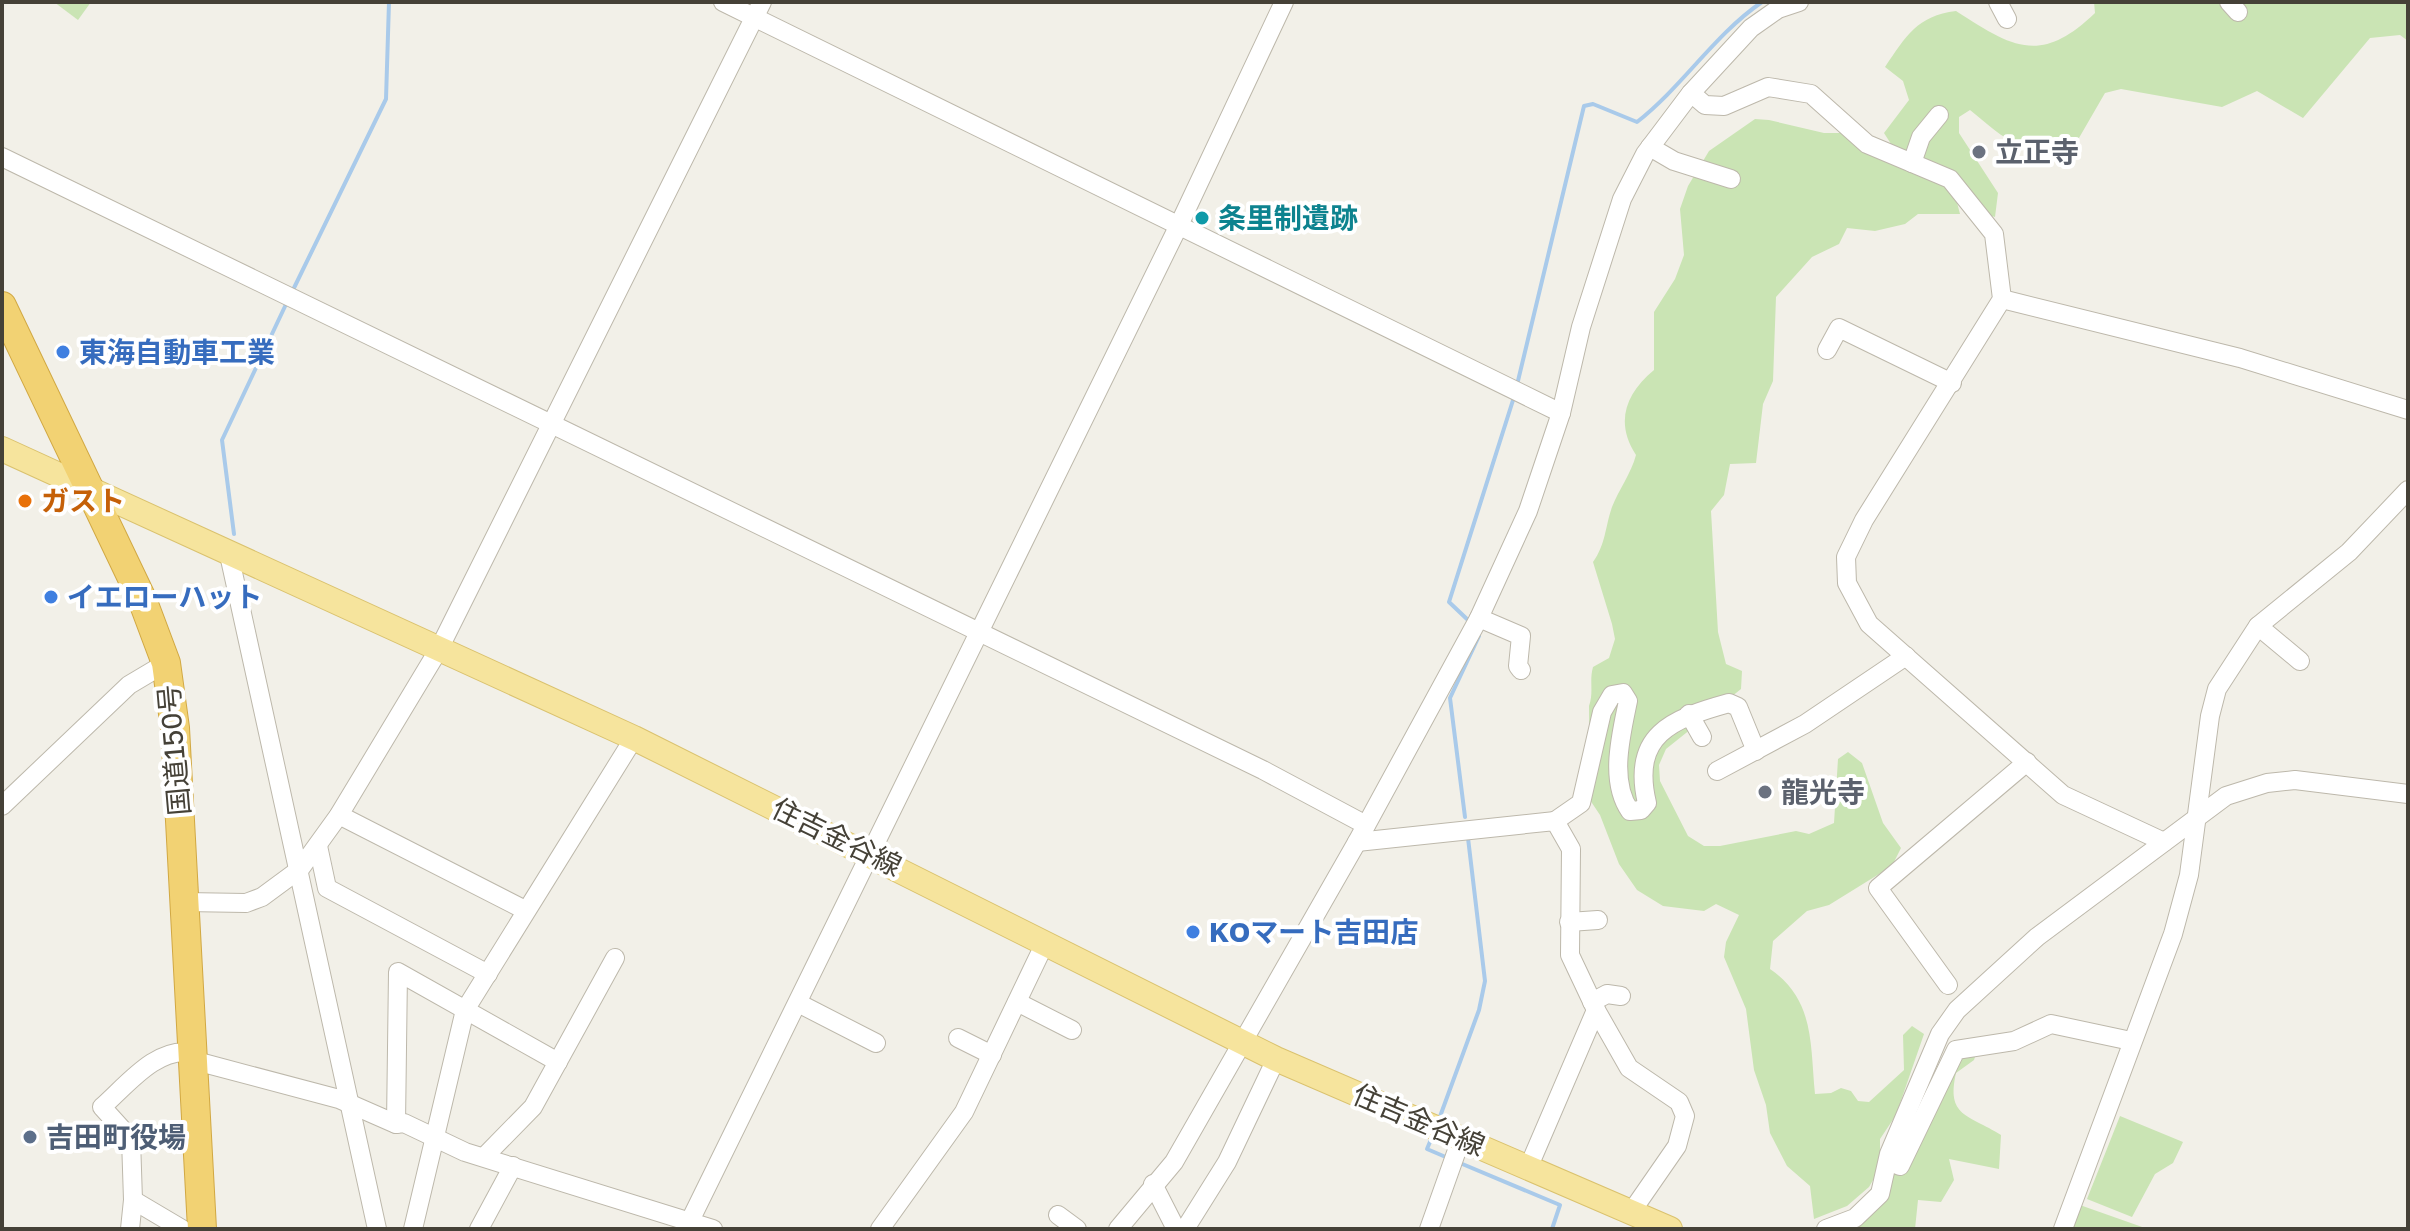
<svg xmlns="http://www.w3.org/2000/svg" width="2410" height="1231" font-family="'Golos Text','Noto Sans JP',sans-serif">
  <rect width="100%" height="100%" fill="#f2f0e8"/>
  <g fill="#cae4b4">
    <polygon points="54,2 91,2 78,20"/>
    <path d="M2094,2H2408V41L2400,35L2370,38L2303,118L2257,91L2222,107L2121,89L2105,93L2072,150C2018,152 2011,144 1970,110L1959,117V133L1998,193L1995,217L1965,207L1954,191L1960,214H1918L1905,224L1875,231L1847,228L1839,244L1812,257L1776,297L1773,381L1763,404L1756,463L1730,464L1724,495L1711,511L1718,632L1726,664L1742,671L1741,689L1666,749L1659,765L1660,781L1688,836L1704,846H1720L1796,831L1809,834L1834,823L1838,759L1848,752L1862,763L1883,823L1901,848L1892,866L1829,905L1807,911L1773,941L1770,969C1815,1000 1810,1044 1815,1094L1831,1093L1841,1088L1851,1091L1858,1101L1869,1102L1904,1070L1903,1035L1912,1026L1924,1034L1896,1115L1880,1139V1168L1869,1187L1847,1206L1814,1219L1810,1186L1787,1166L1770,1133L1766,1105L1754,1070L1746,1009L1724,957L1726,942L1739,915L1716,904L1704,911L1663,906L1637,890L1619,864L1600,815L1590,800L1589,706C1594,692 1589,681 1593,667L1609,658L1615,639L1612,624L1593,562C1606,544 1605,527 1612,507C1619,489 1631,474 1636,455C1615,423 1625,394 1654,370V312L1675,279L1684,255L1680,209L1688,186L1709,151L1755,119L1769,120L1824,133H1845L1900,158L1884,133L1909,100L1903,81L1885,67C1906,36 1917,16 1956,11C2013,48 2041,65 2095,13Z"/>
    <path d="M1977,1051L1974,1060L1956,1073C1946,1117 1968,1114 2001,1135L1999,1169L1949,1159L1954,1180L1941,1202L1918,1200L1915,1229H1843L1962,1057Z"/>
    <polygon points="2120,1116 2183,1142 2173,1163 2155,1174 2132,1217 2087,1199"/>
    <polygon points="2077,1204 2145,1228 2067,1229"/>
  </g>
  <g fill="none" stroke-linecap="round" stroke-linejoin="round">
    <g stroke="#a9caea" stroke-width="4">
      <polyline points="292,292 386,99 389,2"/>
      <path d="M1517,385L1584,106L1593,104L1637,122C1683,86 1714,35 1762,2"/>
      <polyline points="234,534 222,440 288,300"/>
      <polyline points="1469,621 1449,602 1514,397"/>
      <polyline points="1465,817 1450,698 1479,636"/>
      <polyline points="1438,1122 1479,1010 1485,981 1468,838"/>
      <polyline points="1432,1137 1427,1149 1448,1158"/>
      <polyline points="1460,1163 1560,1205 1552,1229"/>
    </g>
    <defs>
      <g id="minor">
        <polyline points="723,2 1561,413"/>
        <polyline points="1998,2 2007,19"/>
        <polyline points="2229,2 2238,12"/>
        <polyline points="1691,93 1705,105 1724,106 1768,87 1811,94 1867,144 1950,179 1994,234 2002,299 1864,520 1846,557 1847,583 1869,624 2063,795 2164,842"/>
        <polyline points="1650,147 1674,161 1731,179"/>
        <polyline points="2,157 1263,770 1366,825"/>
        <polyline points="1912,163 1921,137 1939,115"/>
        <polyline points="2002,299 2240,358 2408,410"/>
        <polyline points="1827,350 1839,328 1952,383"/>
        <polyline points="228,550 377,1229"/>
        <polyline points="1479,618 1521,636 1518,666 1521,670"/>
        <polyline points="2258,626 2300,661"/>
        <polyline points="1689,714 1702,737"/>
        <polyline points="1717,771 1805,724 1906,656"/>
        <polyline points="2,806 129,685 166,663"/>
        <polyline points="339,815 525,910"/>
        <path d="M1555,821L1581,803L1602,712L1612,695L1623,693L1628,701C1621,735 1609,781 1630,811L1641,810L1647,803C1631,735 1671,719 1729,703L1738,707L1756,751"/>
        <polyline points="1357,842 1555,821 1571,849 1570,955 1596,1010 1629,1068 1679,1102 1685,1116 1677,1146 1632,1211"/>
        <polyline points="318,846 327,888 488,974"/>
        <polyline points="185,902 246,903 262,897 300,869 339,815 439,649 762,2"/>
        <polyline points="1569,922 1598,920"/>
        <polyline points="1948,985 1878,888 2027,762"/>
        <polyline points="1017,1002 1072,1030"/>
        <polyline points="1592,1002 1607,994 1621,996"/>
        <polyline points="798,1003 876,1043"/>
        <polyline points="958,1038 992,1055"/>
        <polyline points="192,1060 339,1099 396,1124 404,1123 465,1152 713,1229"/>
        <polyline points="396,1124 398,972 558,1062"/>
        <polyline points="485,1156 533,1107 615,958"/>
        <polyline points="1888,1161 1900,1166 1956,1050 2014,1041 2051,1024 2131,1041"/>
        <polyline points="1529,1166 1596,1010"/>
        <polyline points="1153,1184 1176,1229"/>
        <polyline points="133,1200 182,1229"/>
        <polyline points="1058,1215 1077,1229"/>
        <path d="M130,1229L133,1200L131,1139L102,1107C127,1085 157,1046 192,1053"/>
        <polyline points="413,1229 465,1010 634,738"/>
        <polyline points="479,1229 513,1166"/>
        <polyline points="686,1229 1179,225 1284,2"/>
        <polyline points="880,1229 964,1112 1045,943"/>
        <polyline points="1118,1229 1174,1162 1357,842 1479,618 1528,511 1561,413 1581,327 1622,199 1645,154 1691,93 1751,28 1778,9 1799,2"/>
        <polyline points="1185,1229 1227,1162 1276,1059"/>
        <polyline points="1429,1229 1461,1139"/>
        <polyline points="1826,1229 1855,1218 1880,1194 1889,1154 1940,1034 1957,1010 2037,937 2226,796 2267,783 2295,780 2408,794"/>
        <polyline points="2063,1229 2173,934 2189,875 2210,716 2217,689 2258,626 2349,552 2408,490"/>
      </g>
      <polyline id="major" points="2,449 634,738 1276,1059 1670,1229"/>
      <polyline id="highway" points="2,306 142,599 166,663 175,728 202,1229"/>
    </defs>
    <use href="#minor" stroke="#bdb8ab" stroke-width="20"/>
    <use href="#major" stroke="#dac26e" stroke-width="26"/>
    <use href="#highway" stroke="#d1a843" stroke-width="30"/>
    <use href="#minor" stroke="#fff" stroke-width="18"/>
    <use href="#major" stroke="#f6e49d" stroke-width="24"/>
    <use href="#highway" stroke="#f2d273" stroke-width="28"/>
  </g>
  <g fill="#6b7280" stroke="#fff" stroke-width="3">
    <circle cx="1979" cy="152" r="8"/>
    <circle cx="1765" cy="792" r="8"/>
  </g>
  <circle fill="#0f9aa8" stroke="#fff" stroke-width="3" cx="1202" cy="218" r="8"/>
  <g fill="#3f7fe0" stroke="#fff" stroke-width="3">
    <circle cx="63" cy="352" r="8"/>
    <circle cx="51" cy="597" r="8"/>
    <circle cx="1193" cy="932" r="8"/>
  </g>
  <circle fill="#e8710a" stroke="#fff" stroke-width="3" cx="25" cy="501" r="8"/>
  <circle fill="#5c6f8a" stroke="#fff" stroke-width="3" cx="30" cy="1137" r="8"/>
  <g text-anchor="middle" stroke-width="8" stroke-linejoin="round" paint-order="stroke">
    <g font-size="28" font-weight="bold" fill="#5b616d" stroke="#fff" text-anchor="start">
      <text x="1995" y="162">立正寺</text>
      <text x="1781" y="802">龍光寺</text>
    </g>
    <g font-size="28" font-weight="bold" fill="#0d838f" stroke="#fff" text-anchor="start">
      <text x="1218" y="228">条里制遺跡</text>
    </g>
    <g font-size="28" font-weight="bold" fill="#366cbe" stroke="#fff" text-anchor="start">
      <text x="79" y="362">東海自動車工業</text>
      <text x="67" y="607">イエローハット</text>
      <text x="1209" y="942">KOマート吉田店</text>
    </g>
    <g font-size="28" font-weight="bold" fill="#c56008" stroke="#fff" text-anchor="start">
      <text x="41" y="511">ガスト</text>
    </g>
    <g font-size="28" fill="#454137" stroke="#fff">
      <text transform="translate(174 750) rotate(-95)" y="10">国道150号</text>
      <text transform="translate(837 837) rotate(26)" y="10">住吉金谷線</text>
      <text transform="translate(1419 1120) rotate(23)" y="10">住吉金谷線</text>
    </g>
    <g font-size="28" font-weight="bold" fill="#4e5e75" stroke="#fff" text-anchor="start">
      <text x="46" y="1147">吉田町役場</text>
    </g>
  </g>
  <rect width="2410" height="1231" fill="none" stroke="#454137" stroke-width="8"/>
</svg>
